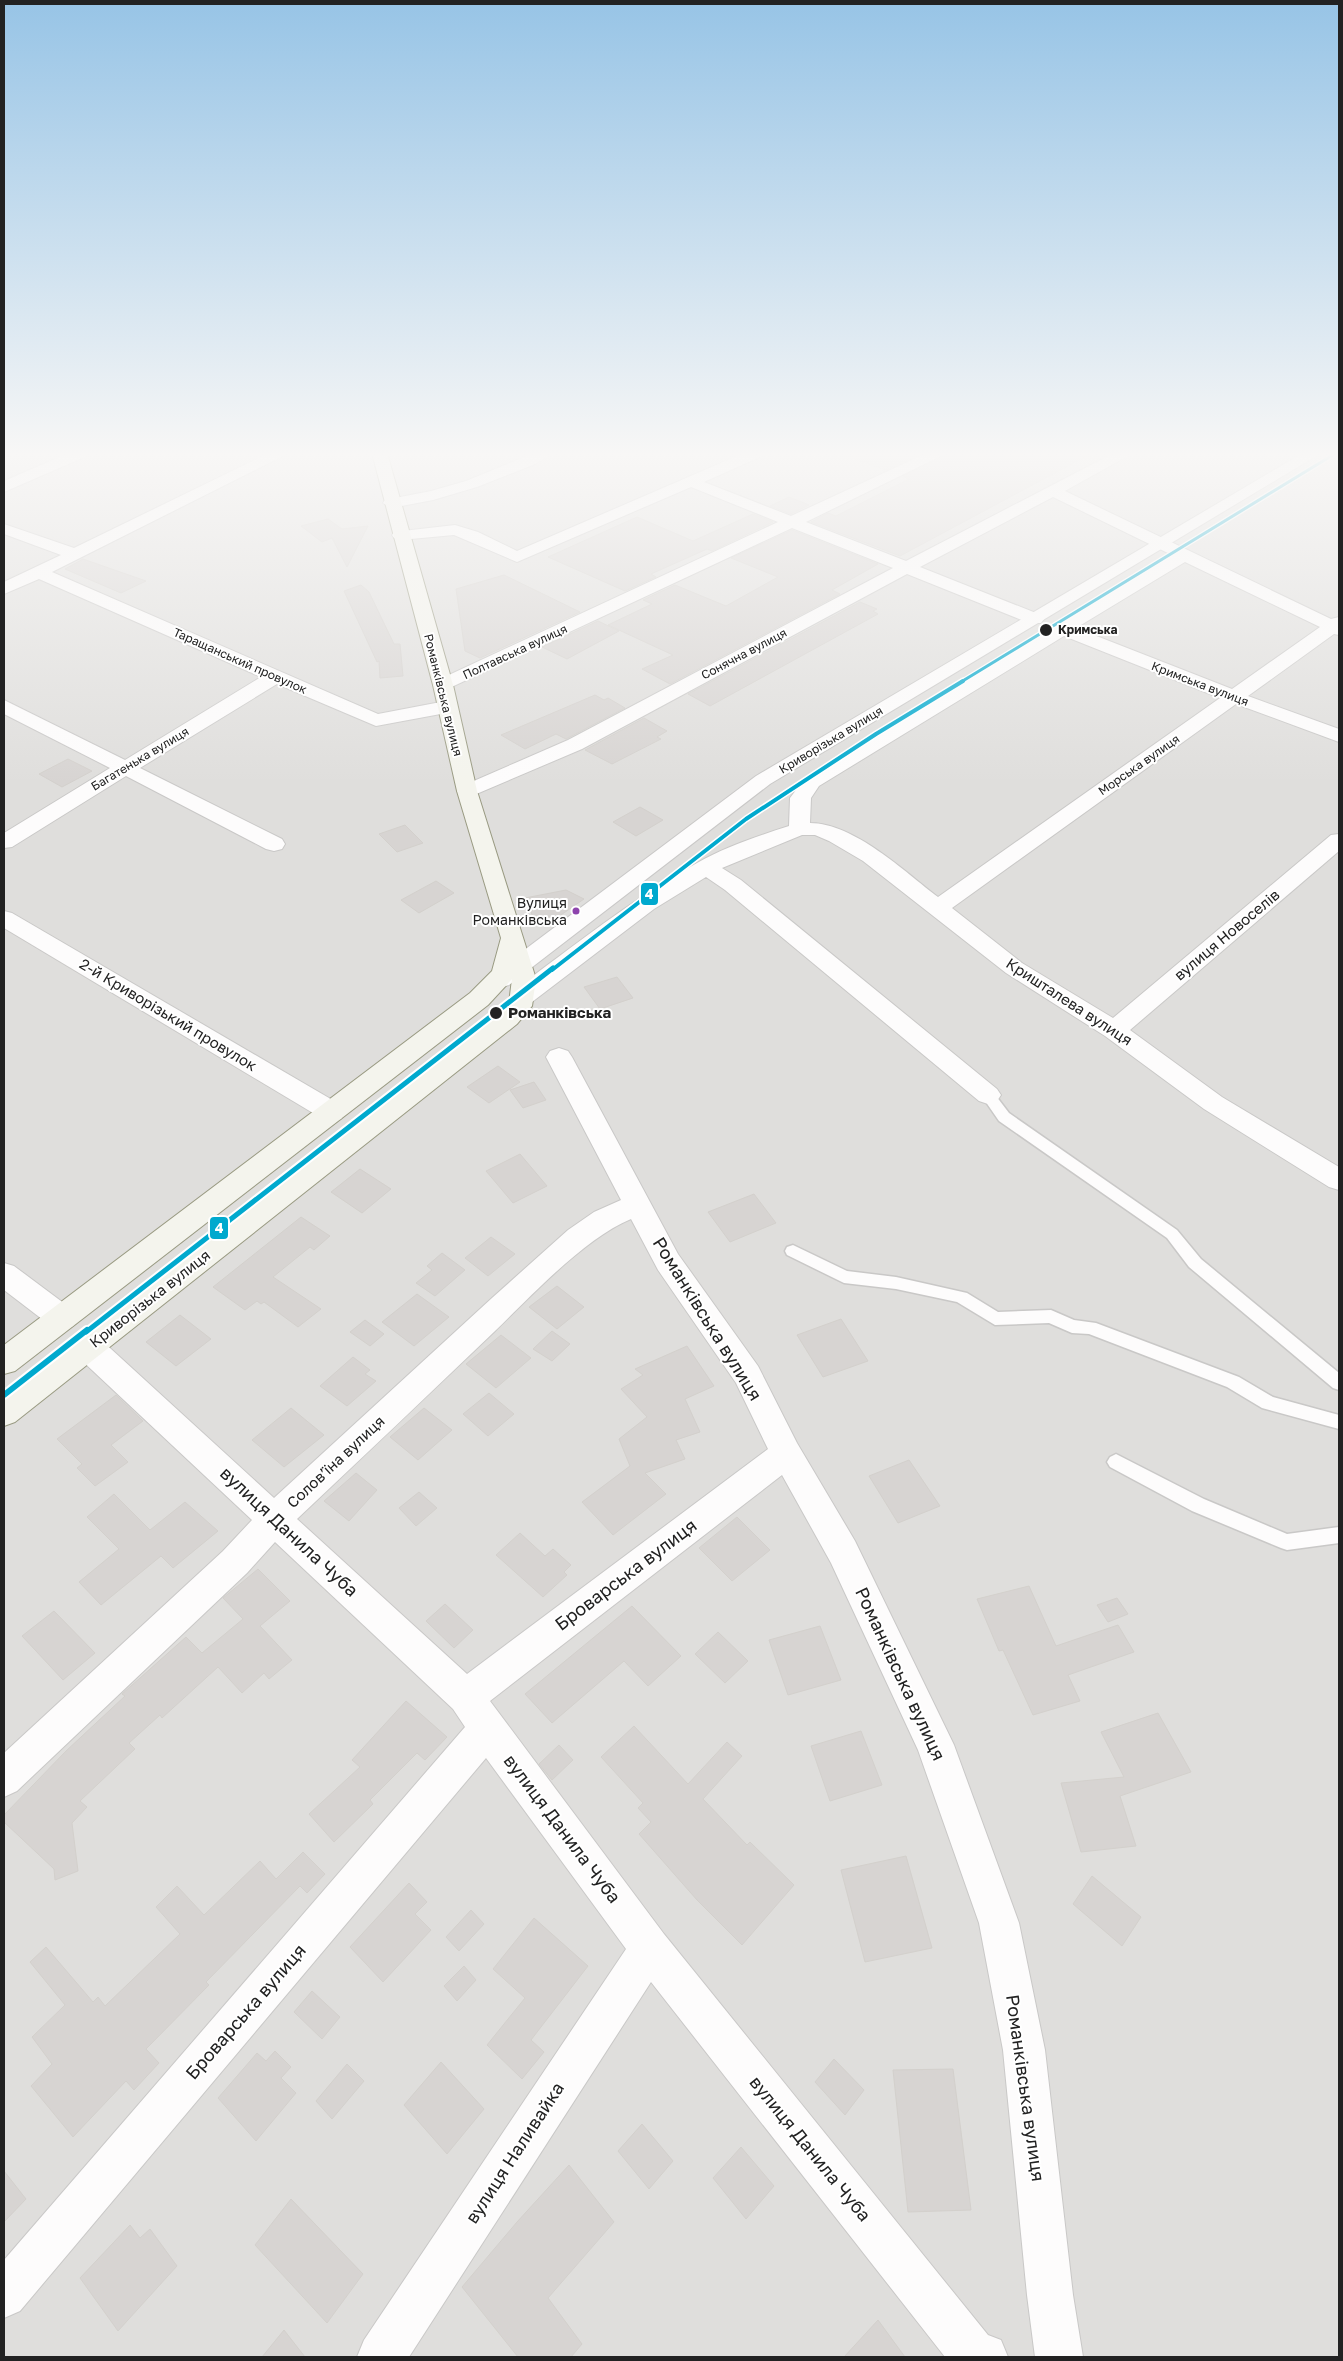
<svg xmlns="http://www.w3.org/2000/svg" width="1343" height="2361" font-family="'Golos Text',sans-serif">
  <rect width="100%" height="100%" fill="#f0eeeb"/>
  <rect fill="#dfdedc" x="4" y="453" width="1335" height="1904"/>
  <g fill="#d7d4d2" stroke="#d3d0cc">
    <polygon points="847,453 922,453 886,470 846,456"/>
    <polygon points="949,453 1092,453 900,556 811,522 828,513 836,516 909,479 903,476"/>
    <polygon points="789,497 809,505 791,514 770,506"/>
    <polygon points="753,514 773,522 712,551 707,549 651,574 656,577 625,591 548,557 637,517 693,541"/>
    <polygon points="328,519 342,529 368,526 347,567 332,538 322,542 301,526"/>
    <polygon points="792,530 878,564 832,590 840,594 670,684 642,669 673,655 608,625 652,604 643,600 675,585 726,606 778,577 731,558"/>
    <polygon points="83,559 146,581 121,593 65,569"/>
    <polygon points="504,575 580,612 480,658 465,651 456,589"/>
    <polygon points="361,585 369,592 394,644 400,644 403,676 380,678 379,661 377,662 344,591"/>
    <polygon points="860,602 877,609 873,611 878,614 710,706 688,694"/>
    <polygon points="598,621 619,631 567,659 542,647"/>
    <polygon points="595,695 604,700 608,698 625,708 566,739 556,734 525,749 501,735"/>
    <polygon points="644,718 667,731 657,737 661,739 612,764 585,750"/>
    <polygon points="68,759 92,771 62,787 39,774"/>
    <polygon points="640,807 663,820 636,836 613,822"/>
    <polygon points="405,825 423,843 397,852 379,834"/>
    <polygon points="436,881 454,893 419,913 401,900"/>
    <polygon points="566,890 584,899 558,917 533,917 525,898"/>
    <polygon points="617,977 633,998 600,1009 584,987"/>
    <polygon points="498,1066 520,1082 489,1103 467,1087"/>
    <polygon points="534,1082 546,1100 523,1108 510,1090"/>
    <polygon points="520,1154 547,1186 513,1203 486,1171"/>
    <polygon points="360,1169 391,1189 362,1213 331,1192"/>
    <polygon points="754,1194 776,1223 730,1242 708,1212"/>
    <polygon points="301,1217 330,1236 314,1250 310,1247 273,1277 321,1309 298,1327 264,1302 261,1304 257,1301 245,1310 213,1287"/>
    <polygon points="491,1237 515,1254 488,1276 465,1258"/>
    <polygon points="442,1253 465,1270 435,1296 416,1283 432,1270 427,1266"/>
    <polygon points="557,1286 584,1307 557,1329 529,1307"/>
    <polygon points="417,1294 449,1317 414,1346 382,1322"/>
    <polygon points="180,1315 211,1339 176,1366 146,1342"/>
    <polygon points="841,1319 868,1361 823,1377 797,1335"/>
    <polygon points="365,1320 384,1334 370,1346 350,1332"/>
    <polygon points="552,1331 570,1344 552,1361 533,1349"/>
    <polygon points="501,1335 531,1358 496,1388 466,1364"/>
    <polygon points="687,1346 714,1386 685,1399 700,1432 676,1440 685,1459 645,1473 666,1494 613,1535 582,1502 630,1466 619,1439 647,1417 621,1389 643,1375 635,1369"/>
    <polygon points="353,1357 370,1370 365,1374 376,1381 347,1406 320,1386"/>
    <polygon points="489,1393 514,1414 488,1436 463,1414"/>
    <polygon points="116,1395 143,1421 111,1445 128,1462 95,1486 77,1468 82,1464 57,1439"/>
    <polygon points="291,1408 324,1435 284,1467 252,1440"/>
    <polygon points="424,1408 452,1430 418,1460 390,1437"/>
    <polygon points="909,1460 940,1506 898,1523 869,1476"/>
    <polygon points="356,1473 377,1490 349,1521 324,1501"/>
    <polygon points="419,1492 437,1508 416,1526 399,1508"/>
    <polygon points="114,1494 150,1530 185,1502 218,1531 173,1568 161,1556 101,1605 79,1582 119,1549 87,1517"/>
    <polygon points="737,1517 770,1550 732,1581 699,1548"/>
    <polygon points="520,1533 545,1556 553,1549 571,1565 564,1572 567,1575 543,1597 496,1555"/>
    <polygon points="258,1569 290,1601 260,1626 292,1660 269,1679 264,1673 242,1693 218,1667 162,1718 160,1715 129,1743 135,1749 80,1801 87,1807 72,1823 78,1871 55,1880 54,1869 4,1822 4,1815 66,1751 125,1696 122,1694 186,1637 202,1653 243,1619 223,1598"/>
    <polygon points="1029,1586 1056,1646 1118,1625 1134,1652 1068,1675 1080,1701 1033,1715 1003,1650 999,1651 977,1599"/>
    <polygon points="1117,1598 1128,1614 1108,1622 1097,1605"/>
    <polygon points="445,1604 473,1630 454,1648 426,1621"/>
    <polygon points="632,1606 681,1656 648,1686 624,1661 552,1723 525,1694"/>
    <polygon points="54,1611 95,1653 63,1680 22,1636"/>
    <polygon points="820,1626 841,1680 788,1695 769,1640"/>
    <polygon points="718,1632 748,1661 725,1683 695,1654"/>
    <polygon points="406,1701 447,1737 425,1760 417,1753 370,1800 373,1804 334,1842 309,1814 360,1767 352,1760"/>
    <polygon points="1158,1713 1191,1772 1120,1796 1136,1846 1081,1852 1061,1783 1124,1777 1101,1732"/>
    <polygon points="634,1726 688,1784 727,1742 742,1756 703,1799 747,1845 750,1842 794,1885 742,1945 697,1900 639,1834 651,1822 638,1808 643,1803 601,1757"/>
    <polygon points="861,1731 882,1785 830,1801 811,1746"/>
    <polygon points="559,1745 573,1760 552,1780 539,1764"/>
    <polygon points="303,1852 325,1874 307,1893 300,1886 206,1982 209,1985 146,2049 159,2063 134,2090 126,2081 73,2137 31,2086 52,2064 32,2037 65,2005 30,1962 46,1947 93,2002 98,1997 105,2006 180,1934 156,1907 177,1886 204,1915 260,1861 276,1879"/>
    <polygon points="906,1856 932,1948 865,1962 841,1870"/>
    <polygon points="1092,1876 1141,1917 1122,1946 1073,1904"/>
    <polygon points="409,1883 427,1902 415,1914 431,1930 383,1982 350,1947"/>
    <polygon points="471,1910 484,1924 459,1951 446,1937"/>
    <polygon points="534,1918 588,1966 531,2040 544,2052 522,2079 487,2045 525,1998 493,1969"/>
    <polygon points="464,1966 476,1980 457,2001 444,1986"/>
    <polygon points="312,1991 340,2017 322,2039 294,2012"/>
    <polygon points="275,2051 291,2067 281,2078 296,2093 256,2141 218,2098 257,2053 266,2061"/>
    <polygon points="834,2059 864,2090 845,2115 815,2082"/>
    <polygon points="441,2062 484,2109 447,2154 404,2105"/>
    <polygon points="347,2064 364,2081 332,2119 316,2101"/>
    <polygon points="953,2069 971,2210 908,2212 893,2070"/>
    <polygon points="642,2124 673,2161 649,2189 618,2151"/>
    <polygon points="741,2147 774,2186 746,2219 713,2178"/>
    <polygon points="569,2165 614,2222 548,2298 582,2344 571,2357 518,2357 462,2287 517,2222"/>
    <polygon points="4,2171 26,2199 4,2222"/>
    <polygon points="291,2199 363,2274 327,2323 255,2245"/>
    <polygon points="130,2225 140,2238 150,2229 177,2266 118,2331 80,2278"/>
    <polygon points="878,2320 905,2357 844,2357"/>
    <polygon points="284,2330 305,2357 262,2357"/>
  </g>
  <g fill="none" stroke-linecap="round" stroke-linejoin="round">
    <defs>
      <g id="service">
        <polygon points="988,1090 993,1092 1009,1113 1177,1230 1201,1259 1339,1373 1339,1390 1333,1388 1189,1267 1167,1238 999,1121 981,1095"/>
        <polygon points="793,1245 847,1271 896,1277 967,1293 998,1312 1051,1310 1074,1320 1096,1323 1239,1377 1273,1397 1339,1415 1339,1429 1262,1408 1227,1387 1089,1334 1072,1333 1049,1323 995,1325 957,1302 896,1289 844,1283 787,1255 785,1251 787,1247"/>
        <polygon points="1116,1454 1204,1499 1287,1534 1339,1527 1339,1543 1287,1550 1281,1548 1192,1511 1110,1467 1107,1462 1110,1457"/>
      </g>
      <g id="minor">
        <polygon points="69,453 89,453 87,456 4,492 4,481"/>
        <polygon points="269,453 289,453 52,572 378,714 446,701 453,703 456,707 453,711 446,713 376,726 277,684 140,768 282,839 285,844 282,849 274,851 266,849 126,776 12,847 4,848 4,833 110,768 4,714 4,700 125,760 261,677 39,579 4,594 4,582 61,555 4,534 4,524 74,548"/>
        <polygon points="534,453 554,453 533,465 477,487 433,500 391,508 383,503 385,500 431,491 466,481"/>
        <path d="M744,453H764L762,456L704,482L791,516L927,453H947L806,522L906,561L1114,453H1133L1065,491L1331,619L1339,617V635L1334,634L1248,696L1339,729V742L1236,704L952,908L1022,963L1113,1018L1331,835L1339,834V851L1130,1030L1222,1097L1339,1167V1190L1329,1187L1204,1109L1105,1036L1006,973L863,861L829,841L815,835H802L722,868L741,880L997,1089L1001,1095L997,1101L988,1104L979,1101L725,890L706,877L654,909L532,1002L523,1004L514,1002L511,996L514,990C574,946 632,899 697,863C725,847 758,836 789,826L790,798L805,778L1172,555L1053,497L920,567L1041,615L1044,619L1041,623H1029L907,574L582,749L474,795L467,797L460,795L457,791L460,787L568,740L893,568L792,528L443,691L436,689L433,685L436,681L778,522L691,487L517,562L454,535L400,540L394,538L392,535L394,532L455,525L478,532L517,551ZM1185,562L1320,627L1232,689L1076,628ZM1064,636L1220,698L938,897C905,872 854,823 810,823L811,798L819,786Z"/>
        <polygon points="4,911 12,913 341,1105 345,1112 341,1119 332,1121 323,1119 4,928"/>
        <path d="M559,1048L568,1051L572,1057L678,1254L758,1366L797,1443L855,1541L954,1745L1019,1923L1045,2050L1073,2295L1083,2357H1035L1027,2295L1003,2050L979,1923L918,1750L831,1563L782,1475L490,1701L664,1934L988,2335L1001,2340L1008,2357H945L651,1982L409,2357H357L364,2340L626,1949L486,1758L20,2311L4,2318V2260L465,1727L453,1709L275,1542L247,1573L17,1791L4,1797V1753L223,1551L252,1520L77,1356L73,1347L77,1338L88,1335L99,1338L274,1498L492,1298L568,1230L594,1212L621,1200L546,1057L550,1051ZM631,1219L658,1270L736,1383L768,1449L467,1674L297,1519C363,1457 429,1394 495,1331C531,1296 585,1238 631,1219Z"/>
        <polygon points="4,1263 14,1266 73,1310 77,1318 73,1326 62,1330 51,1326 4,1290"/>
      </g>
      <polygon id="tertiary" points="1303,453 1321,453 770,784 509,985 500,988 491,985 488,980 491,975 756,776"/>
      <polygon id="secondary" points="372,453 387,453 453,685 477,791 536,979 532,1006 517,1024 15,1422 4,1426 4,1395 509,1003 512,979 488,1005 15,1371 4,1374 4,1345 470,993 492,971 501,938 457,791 433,685"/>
    </defs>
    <use href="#service" stroke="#c9c8c7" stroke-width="3"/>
    <use href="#minor" stroke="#c9c8c7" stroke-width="2"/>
    <use href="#tertiary" stroke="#c9c8c7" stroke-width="2"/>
    <use href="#secondary" stroke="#999a82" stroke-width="2"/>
    <use href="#service" fill="#fdfcfc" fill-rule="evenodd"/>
    <use href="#minor" fill="#fdfcfc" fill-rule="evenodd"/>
    <use href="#tertiary" fill="#fdfcfc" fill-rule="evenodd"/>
    <use href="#secondary" fill="#f4f4ed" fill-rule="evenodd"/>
    <defs>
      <polyline id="tram-1-far3" points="961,682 1336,453"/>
      <polyline id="tram-1-far2" points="552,970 746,819 876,734 963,681"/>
      <polyline id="tram-1-far1" points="86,1332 553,968"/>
      <polyline id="tram-1" points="4,1395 87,1330"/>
    </defs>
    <use href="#tram-1-far3" stroke="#fff" stroke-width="5.5"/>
    <use href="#tram-1-far2" stroke="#fff" stroke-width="7"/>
    <use href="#tram-1-far1" stroke="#fff" stroke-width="9"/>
    <use href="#tram-1" stroke="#fff" stroke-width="10"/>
    <use href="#tram-1-far3" stroke="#00a9ce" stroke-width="3"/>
    <use href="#tram-1-far2" stroke="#00a9ce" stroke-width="4"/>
    <use href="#tram-1-far1" stroke="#00a9ce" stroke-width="5"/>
    <use href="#tram-1" stroke="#00a9ce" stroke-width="6"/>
  </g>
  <linearGradient id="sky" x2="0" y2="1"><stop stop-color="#97c4e6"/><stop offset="0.58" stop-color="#f8f7f6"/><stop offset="1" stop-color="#f8f7f6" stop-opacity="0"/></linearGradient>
  <rect width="1343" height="784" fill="url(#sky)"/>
  <g fill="#222" stroke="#fff" stroke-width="2">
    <circle cx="1046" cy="630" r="7"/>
    <circle cx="496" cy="1013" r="7"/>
  </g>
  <circle fill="#8e44ad" stroke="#fff" stroke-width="2" cx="576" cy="911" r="4.5"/>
  <g text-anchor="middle" stroke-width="4" stroke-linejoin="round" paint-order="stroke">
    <g font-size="12" font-weight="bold" fill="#222" stroke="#fff" text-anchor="start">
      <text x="1058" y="634">Кримська</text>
    </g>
    <g font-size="12" fill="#222" stroke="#fff">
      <text transform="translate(515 652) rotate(-25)" y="4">Полтавська вулиця</text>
      <text transform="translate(744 654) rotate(-28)" y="4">Сонячна вулиця</text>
      <text transform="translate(240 661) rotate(24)" y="4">Таращанський провулок</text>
      <text transform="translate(1200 684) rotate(21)" y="4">Кримська вулиця</text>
      <text transform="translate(443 695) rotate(76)" y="4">Романківська вулиця</text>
      <text transform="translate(831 740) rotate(-31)" y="4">Криворізька вулиця</text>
      <text transform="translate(140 759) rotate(-31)" y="4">Багатенька вулиця</text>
      <text transform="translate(1139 765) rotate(-35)" y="4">Морська вулиця</text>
    </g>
    <g font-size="14" fill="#222" stroke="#fff" text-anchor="end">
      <text x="567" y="908">Вулиця<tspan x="567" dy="17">Романківська</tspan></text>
    </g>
    <g font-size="15" fill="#222" stroke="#fff">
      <text transform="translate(1227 935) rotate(-40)" y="5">вулиця Новоселів</text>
      <text transform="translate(1069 1002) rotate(33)" y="5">Кришталева вулиця</text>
      <text transform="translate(168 1015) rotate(31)" y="5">2-й Криворізький провулок</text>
      <text transform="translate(150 1299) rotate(-38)" y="5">Криворізька вулиця</text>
      <text transform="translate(336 1462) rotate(-43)" y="5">Соловʼїна вулиця</text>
    </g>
    <g font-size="15" font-weight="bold" fill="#222" stroke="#fff" text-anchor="start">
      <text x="508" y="1018">Романківська</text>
    </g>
    <g font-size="18" fill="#222" stroke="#fff">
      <text transform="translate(707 1319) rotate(58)" y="6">Романківська вулиця</text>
      <text transform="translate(289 1532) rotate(43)" y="6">вулиця Данила Чуба</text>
      <text transform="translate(626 1575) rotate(-37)" y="6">Броварська вулиця</text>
      <text transform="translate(900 1674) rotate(65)" y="6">Романківська вулиця</text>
      <text transform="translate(562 1829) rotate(53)" y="6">вулиця Данила Чуба</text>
      <text transform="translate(246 2012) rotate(-49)" y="6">Броварська вулиця</text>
      <text transform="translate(1025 2088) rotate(82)" y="6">Романківська вулиця</text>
      <text transform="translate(810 2149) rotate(51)" y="6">вулиця Данила Чуба</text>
      <text transform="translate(515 2153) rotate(-57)" y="6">вулиця Наливайка</text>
    </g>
  </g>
  <g stroke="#fff" stroke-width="2">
    <rect x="640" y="882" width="19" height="24" rx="5" fill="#00a9ce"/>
    <rect x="209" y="1216" width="20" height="24" rx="5" fill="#00a9ce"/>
  </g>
  <g font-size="14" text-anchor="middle" font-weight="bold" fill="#fff">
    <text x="649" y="899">4</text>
    <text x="219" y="1233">4</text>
  </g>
  <rect width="1343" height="2361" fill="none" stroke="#222222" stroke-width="10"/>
</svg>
